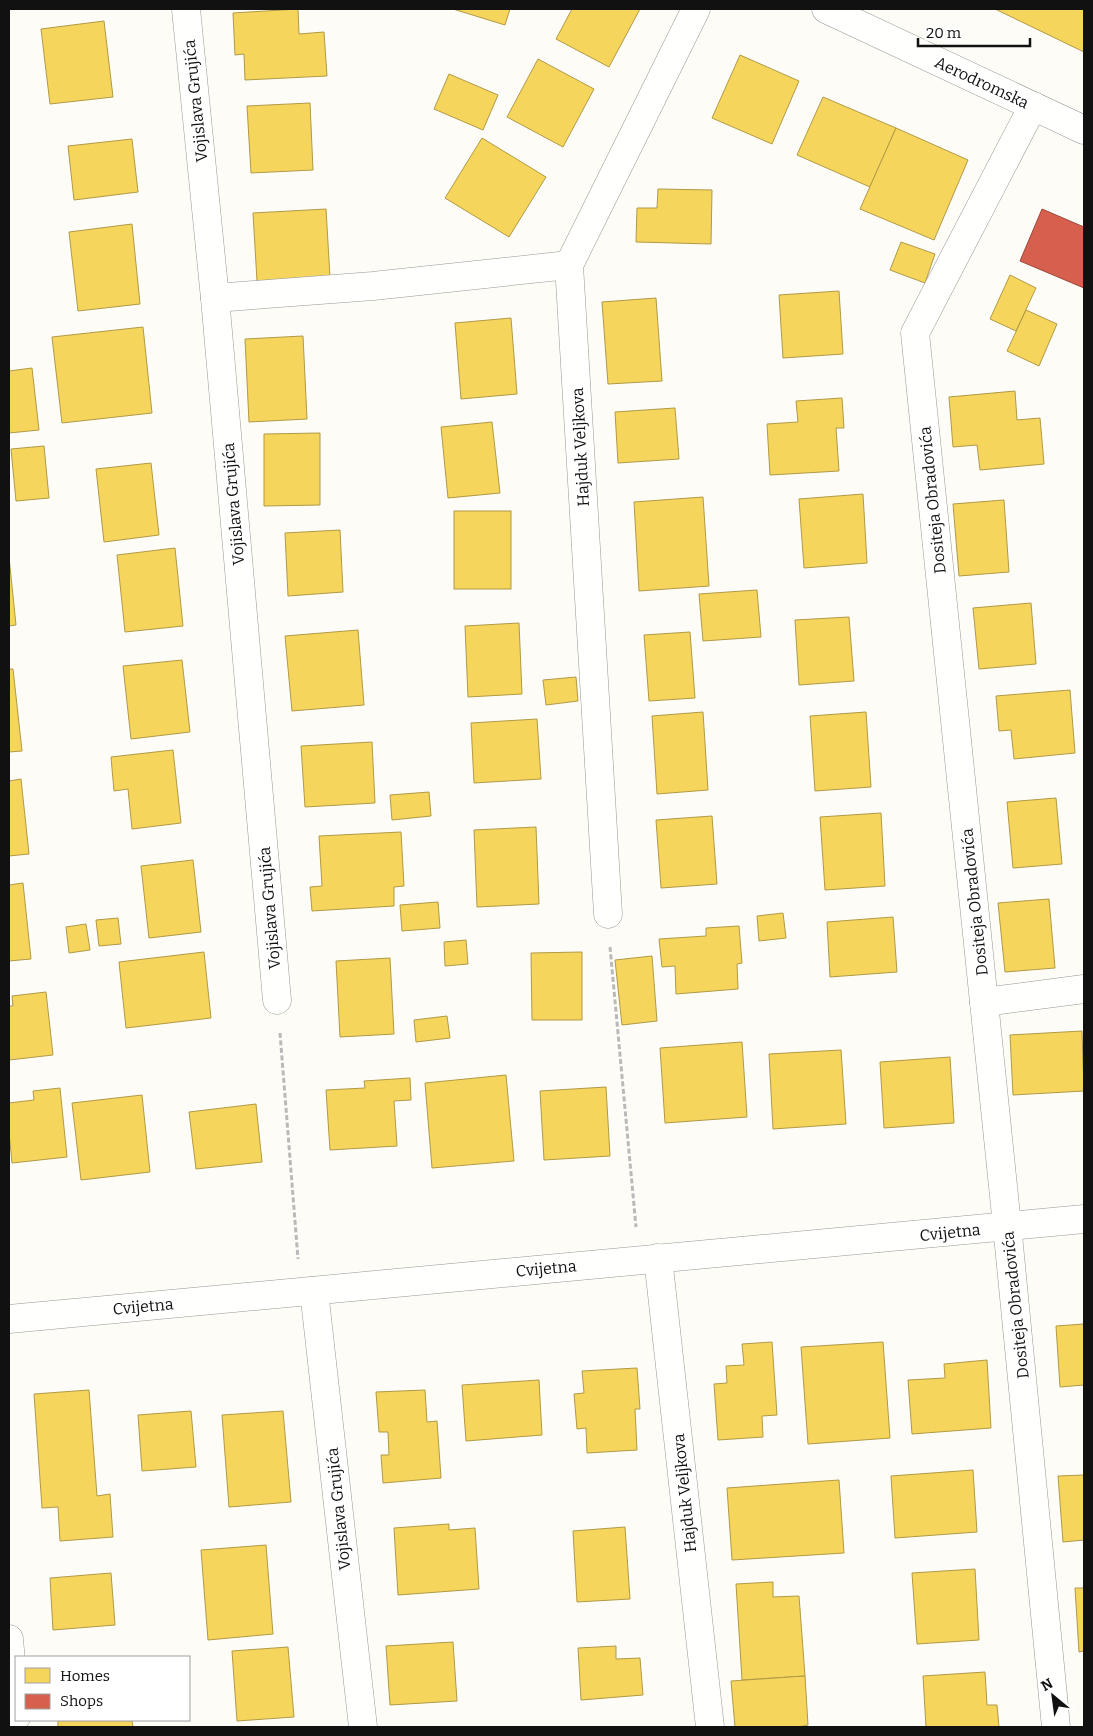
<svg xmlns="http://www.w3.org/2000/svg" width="1093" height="1736" font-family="Bitter,serif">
  <rect width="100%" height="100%" fill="#fdfcf7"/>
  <g fill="#f6d55c" stroke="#b19a46">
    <polygon points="298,9 299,34 324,32 327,76 245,80 244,54 235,55 233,13"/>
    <polygon points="453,9 510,9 505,25"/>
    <polygon points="572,9 640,9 609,67 556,39"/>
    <polygon points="995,9 1084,9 1084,52"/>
    <polygon points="104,21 113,97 50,104 41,29"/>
    <polygon points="740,55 799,81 772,144 712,118"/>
    <polygon points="538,59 594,89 563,147 507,117"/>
    <polygon points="449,74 498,95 483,130 434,109"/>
    <polygon points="823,97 896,128 870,187 797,155"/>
    <polygon points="310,103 313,170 251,173 247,106"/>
    <polygon points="896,128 968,160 934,240 860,209"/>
    <polygon points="482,138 546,177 509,237 445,198"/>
    <polygon points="132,139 138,192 74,200 68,146"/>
    <polygon points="658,189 712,190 711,244 636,242 637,208 657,208"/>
    <polygon points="326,209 330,277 257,281 253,213"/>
    <polygon points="132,224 140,304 78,311 69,232"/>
    <polygon points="901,242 935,254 925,283 890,270"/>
    <polygon points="1010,275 1036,288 1016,331 990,319"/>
    <polygon points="839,291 843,354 783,358 779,295"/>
    <polygon points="656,298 662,381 608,384 602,302"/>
    <polygon points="1026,310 1057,324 1039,366 1007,351"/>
    <polygon points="511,318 517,394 461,399 455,323"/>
    <polygon points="143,327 152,413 62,423 52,337"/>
    <polygon points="303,336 307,419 249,422 245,339"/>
    <polygon points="32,368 39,430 9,433 9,371"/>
    <polygon points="1015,391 1017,420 1040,418 1044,464 980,470 977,445 953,447 949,397"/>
    <polygon points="842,398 844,428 836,428 839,471 770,475 767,424 798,422 796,401"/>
    <polygon points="675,408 679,459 618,463 615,412"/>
    <polygon points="492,422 500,493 448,498 441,427"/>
    <polygon points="320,433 320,505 264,506 264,434"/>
    <polygon points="44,446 49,498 16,501 11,449"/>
    <polygon points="151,463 159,535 104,542 96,469"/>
    <polygon points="863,494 867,563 804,568 799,499"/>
    <polygon points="703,497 709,586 639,591 634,502"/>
    <polygon points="1004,500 1009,572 959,576 953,504"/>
    <rect x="454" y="511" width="57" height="78"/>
    <polygon points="340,530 343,592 288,596 285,533"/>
    <polygon points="175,548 183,626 125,632 117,555"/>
    <polygon points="9,557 16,625 9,626"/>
    <polygon points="757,590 761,637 703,641 699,594"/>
    <polygon points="1031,603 1036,664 979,669 973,608"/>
    <polygon points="849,617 854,681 799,685 795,620"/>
    <polygon points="519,623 522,694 468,697 465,626"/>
    <polygon points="358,630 364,705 292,711 285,636"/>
    <polygon points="690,632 695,698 649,701 644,635"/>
    <polygon points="182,660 190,732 131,739 123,666"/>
    <polygon points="9,669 13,669 22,751 9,752"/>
    <polygon points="576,677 578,701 546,705 543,680"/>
    <polygon points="1070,690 1075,753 1014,759 1011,730 999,731 996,696"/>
    <polygon points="703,712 708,790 657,794 652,716"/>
    <polygon points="866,712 871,787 815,791 810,716"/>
    <polygon points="537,719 541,779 474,783 471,723"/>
    <polygon points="372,742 375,803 305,807 301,746"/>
    <polygon points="173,750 181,823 132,829 128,789 114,791 111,757"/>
    <polygon points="21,779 29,854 9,856 9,781"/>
    <polygon points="429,792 431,816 392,820 390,795"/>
    <polygon points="1056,798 1062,864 1013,868 1007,802"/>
    <polygon points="881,813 885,886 825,890 820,817"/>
    <polygon points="712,816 717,884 661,888 656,820"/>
    <polygon points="536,827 539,904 477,907 474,830"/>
    <polygon points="401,832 404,886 394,887 394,906 312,911 310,887 322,886 319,836"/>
    <polygon points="193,860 201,932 149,938 141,866"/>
    <polygon points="23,883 31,959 9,961 9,885"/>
    <polygon points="1049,899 1055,968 1005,972 998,903"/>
    <polygon points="438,902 440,928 402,931 400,905"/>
    <polygon points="783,913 786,938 759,941 757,916"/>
    <polygon points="893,917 897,972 830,977 827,922"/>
    <polygon points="118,918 121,944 99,946 96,920"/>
    <polygon points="86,924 90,950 69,953 66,927"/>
    <polygon points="739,926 742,963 737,964 738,989 676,994 675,966 662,967 659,939 706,936 706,928"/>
    <polygon points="466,940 468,964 445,966 444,942"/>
    <polygon points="204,952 211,1018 126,1028 119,962"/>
    <polygon points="582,952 582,1020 532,1020 531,953"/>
    <polygon points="652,956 657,1021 622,1025 615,960"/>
    <polygon points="390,958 394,1034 340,1037 336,961"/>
    <polygon points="46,992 53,1055 9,1060 9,1006 13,1006 12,996"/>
    <polygon points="447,1016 450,1038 416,1042 414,1020"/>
    <polygon points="1082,1031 1084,1091 1013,1095 1010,1035"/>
    <polygon points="742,1042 747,1117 665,1123 660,1048"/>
    <polygon points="841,1050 846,1124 773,1129 769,1054"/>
    <polygon points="950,1057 954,1123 884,1128 880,1062"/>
    <polygon points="506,1075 514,1161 432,1168 425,1083"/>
    <polygon points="410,1078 411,1100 394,1101 397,1146 330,1150 326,1090 365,1088 364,1081"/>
    <polygon points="606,1087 610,1156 544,1160 540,1091"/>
    <polygon points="60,1088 67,1157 12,1163 9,1132 9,1103 34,1100 33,1091"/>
    <polygon points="142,1095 150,1172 81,1180 72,1103"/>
    <polygon points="256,1104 262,1162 196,1169 189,1112"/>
    <polygon points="1084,1324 1084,1385 1060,1387 1056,1326"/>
    <polygon points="772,1342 777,1415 762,1416 763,1437 718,1440 714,1384 727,1383 726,1366 744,1365 742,1344"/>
    <polygon points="883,1342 890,1438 808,1444 801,1347"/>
    <polygon points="987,1360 991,1428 912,1434 908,1380 945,1378 944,1364"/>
    <polygon points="637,1368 640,1409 635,1409 637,1450 587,1453 586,1428 577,1429 574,1394 584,1393 582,1371"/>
    <polygon points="539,1380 542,1435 466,1441 462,1385"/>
    <polygon points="89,1390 97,1496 110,1494 113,1537 60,1541 58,1507 42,1508 34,1394"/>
    <polygon points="425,1390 427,1422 437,1421 441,1478 383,1483 381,1455 389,1455 388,1432 379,1432 376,1392"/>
    <polygon points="191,1411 196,1467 142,1471 138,1415"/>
    <polygon points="283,1411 291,1502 229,1507 222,1415"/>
    <polygon points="973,1470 977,1532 895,1538 891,1476"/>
    <polygon points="1084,1475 1084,1540 1063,1542 1058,1476"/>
    <polygon points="839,1480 844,1553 732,1560 727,1488"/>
    <polygon points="449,1524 449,1530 475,1528 479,1589 398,1595 394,1528"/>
    <polygon points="625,1527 630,1599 577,1602 573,1531"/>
    <polygon points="266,1545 273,1634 208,1640 201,1550"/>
    <polygon points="975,1569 979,1640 917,1644 912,1573"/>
    <polygon points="111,1573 115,1625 53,1630 50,1578"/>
    <polygon points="773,1582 773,1597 799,1596 805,1676 742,1680 736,1584"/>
    <polygon points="1075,1588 1084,1588 1084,1651 1079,1652"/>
    <polygon points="453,1642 457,1701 390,1705 386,1646"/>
    <polygon points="616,1646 616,1659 640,1658 643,1695 581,1700 578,1648"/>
    <polygon points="288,1647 294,1717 237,1721 232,1651"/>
    <polygon points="985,1672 987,1705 997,1705 999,1727 926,1727 923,1676"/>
    <polygon points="805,1676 808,1725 799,1727 735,1727 731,1681"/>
    <polygon points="58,1720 132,1720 133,1727 58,1727"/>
  </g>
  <polygon fill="#d6604d" stroke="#9b483b" points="1042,209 1084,227 1084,288 1020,261"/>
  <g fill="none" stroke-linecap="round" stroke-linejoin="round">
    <defs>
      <g id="minor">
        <polyline points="186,9 215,298 277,1000"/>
        <polyline points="826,9 1084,130"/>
        <polyline points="1033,106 915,333 1007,1225 1056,1727"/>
        <polyline points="215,298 373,286 569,265"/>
        <polyline points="608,914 569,265 696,9"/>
        <polyline points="984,1002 1084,989"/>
        <polyline points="658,1258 710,1727"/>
        <polyline points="314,1291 363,1727"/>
        <polyline points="9,1319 1084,1219"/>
        <polyline points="9,1639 16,1717"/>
      </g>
    </defs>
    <use href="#minor" stroke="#979795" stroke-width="29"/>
    <g stroke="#b9b9b8" stroke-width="3" stroke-dasharray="5 2.5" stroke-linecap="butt">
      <polyline points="610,947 636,1227"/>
      <polyline points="280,1033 298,1259"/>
    </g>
    <use href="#minor" stroke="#fffffe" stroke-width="28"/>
  </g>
  <g text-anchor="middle" stroke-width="5" stroke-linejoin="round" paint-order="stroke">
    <g font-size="16" fill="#111" stroke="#fff">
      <text transform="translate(982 82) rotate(25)" y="6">Aerodromska</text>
      <text transform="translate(195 101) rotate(-96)" y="6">Vojislava Grujića</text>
      <text transform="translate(580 447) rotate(-93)" y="6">Hajduk Veljkova</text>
      <text transform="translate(932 500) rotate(-96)" y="6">Dositeja Obradovića</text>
      <text transform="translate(233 504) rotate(-95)" y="6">Vojislava Grujića</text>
      <text transform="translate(974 902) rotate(-96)" y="6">Dositeja Obradovića</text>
      <text transform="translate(269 908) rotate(-95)" y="6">Vojislava Grujića</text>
      <text transform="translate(950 1232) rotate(-6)" y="6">Cvijetna</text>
      <text transform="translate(546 1268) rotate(-5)" y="6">Cvijetna</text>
      <text transform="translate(1015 1305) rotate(-96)" y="6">Dositeja Obradovića</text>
      <text transform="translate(143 1306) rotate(-5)" y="6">Cvijetna</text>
      <text transform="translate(684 1493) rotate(-96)" y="6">Hajduk Veljkova</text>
      <text transform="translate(338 1509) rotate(-96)" y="6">Vojislava Grujića</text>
    </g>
  </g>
  <rect width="1093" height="1736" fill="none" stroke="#111111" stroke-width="20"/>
  <rect x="15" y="1656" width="175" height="65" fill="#ffffff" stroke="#a0a0a0"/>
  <rect x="25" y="1668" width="25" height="15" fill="#f6d55c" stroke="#a0a0a0"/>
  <text x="60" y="1681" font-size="15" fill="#111111">Homes</text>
  <rect x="25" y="1694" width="25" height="15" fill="#d6604d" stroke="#a0a0a0"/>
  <text x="60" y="1706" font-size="15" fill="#111111">Shops</text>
  <g transform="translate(1053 1696) rotate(331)" stroke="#ffffff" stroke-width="4" paint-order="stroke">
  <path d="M0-4L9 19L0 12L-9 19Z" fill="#111111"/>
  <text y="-8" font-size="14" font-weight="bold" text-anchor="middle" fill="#111111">N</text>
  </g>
  <path d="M918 38v8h112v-8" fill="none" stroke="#111111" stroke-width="2.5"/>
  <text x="926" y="38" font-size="15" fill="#111111" stroke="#ffffff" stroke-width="4" paint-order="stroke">20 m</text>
</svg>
